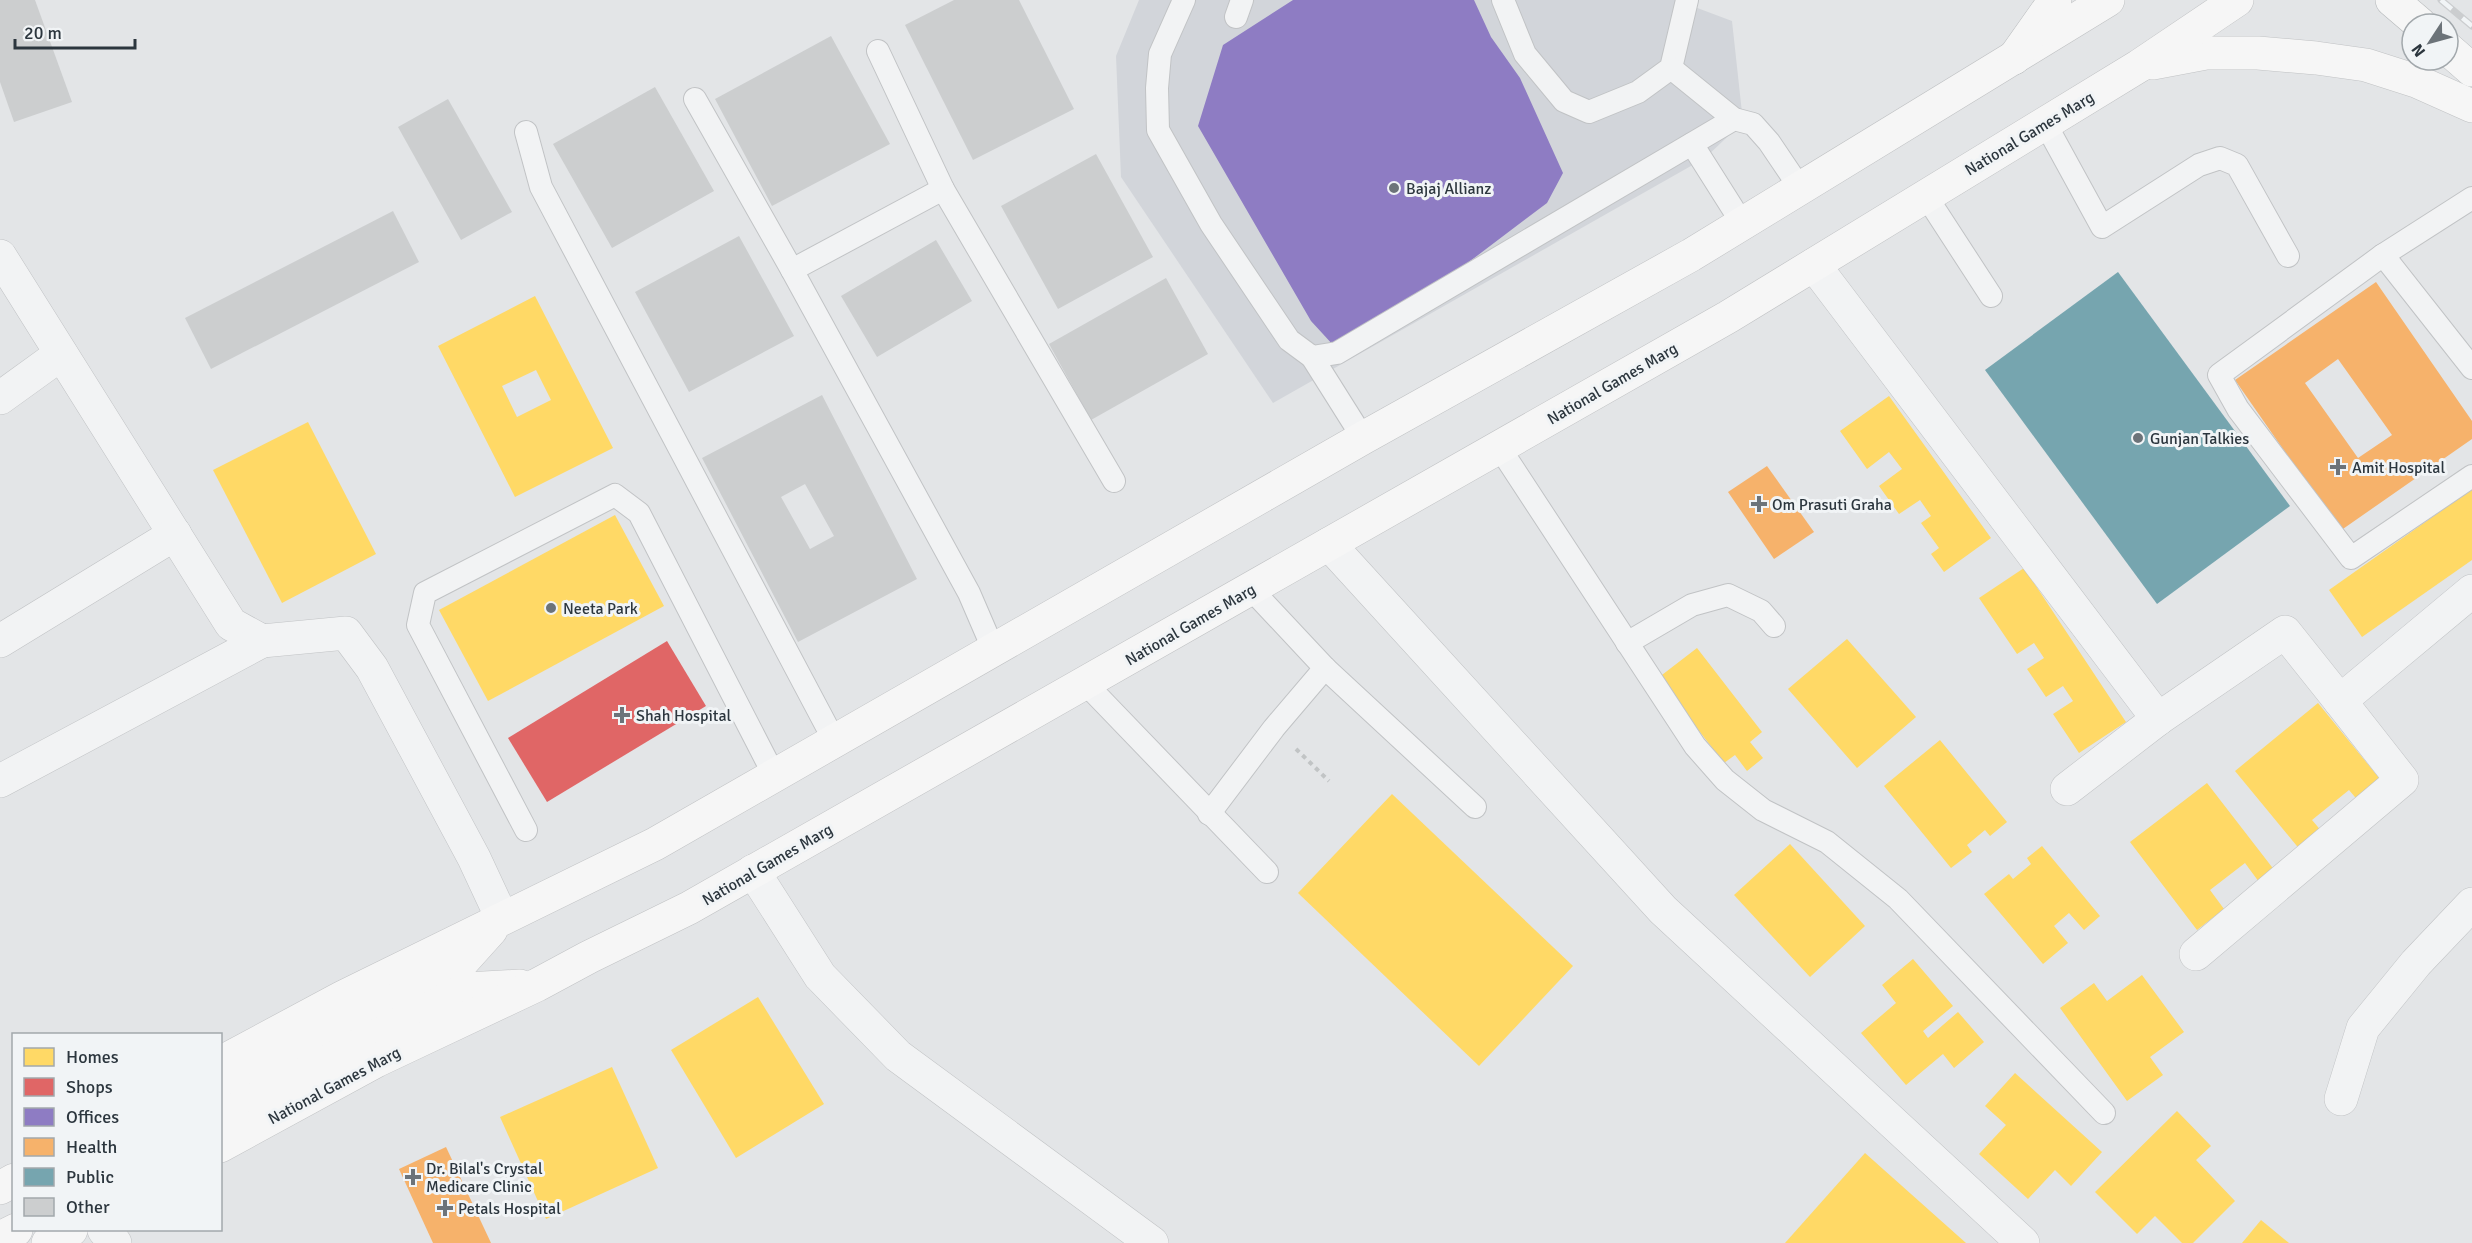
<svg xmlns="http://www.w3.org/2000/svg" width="2472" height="1243" font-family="Signika,sans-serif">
  <rect width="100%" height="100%" fill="#e3e5e7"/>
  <polygon fill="#d2d5da" points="1139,0 1676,0 1732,21 1743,122 1705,158 1273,403 1121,177 1116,56"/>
  <g fill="#ffd966" fill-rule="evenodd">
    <path d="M535,296L613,448L515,497L438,346ZM536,370L551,400L517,417L502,386Z"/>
    <polygon points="1889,396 1991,538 1944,572 1931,554 1939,548 1921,523 1931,516 1920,500 1899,514 1879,486 1902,469 1889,452 1867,469 1840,431"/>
    <polygon points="308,422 376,554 282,603 213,470"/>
    <polygon points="2472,489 2472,560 2362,637 2329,590"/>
    <polygon points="615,515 664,606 488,701 439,610"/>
    <polygon points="2024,568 2126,722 2079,753 2053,714 2073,701 2063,686 2046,697 2027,669 2044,658 2034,643 2017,654 1979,598"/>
    <polygon points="1847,639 1916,717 1857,768 1788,689"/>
    <polygon points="1697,648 1762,732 1750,742 1763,758 1747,771 1735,755 1724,763 1658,678"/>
    <polygon points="2318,703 2384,784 2360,803 2349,790 2312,820 2323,833 2301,851 2235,771"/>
    <polygon points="1940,740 2007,822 1990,836 1985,830 1967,845 1972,852 1951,868 1884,786"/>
    <polygon points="2207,783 2275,871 2259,882 2245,863 2210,890 2224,909 2197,930 2130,842"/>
    <polygon points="1392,794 1573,966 1479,1066 1298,893"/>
    <polygon points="1790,844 1865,926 1810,977 1734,895"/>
    <polygon points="2042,846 2100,916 2084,930 2069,913 2054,926 2068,943 2043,964 1984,894 2009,874 2013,879 2031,864 2027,858"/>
    <polygon points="1913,959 1953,1006 1923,1031 1928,1038 1958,1012 1984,1042 1954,1068 1943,1054 1906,1085 1861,1033 1896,1003 1882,985"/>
    <polygon points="2142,975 2184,1032 2150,1057 2163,1075 2127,1101 2060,1008 2094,983 2107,1001"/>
    <polygon points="758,997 824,1104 736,1158 671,1050"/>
    <polygon points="612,1067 658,1168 546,1219 500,1117"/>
    <polygon points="2015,1073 2102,1152 2071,1186 2055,1170 2028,1199 1979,1154 2006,1125 1985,1106"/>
    <polygon points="2177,1111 2211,1146 2196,1160 2235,1201 2193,1243 2182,1243 2155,1216 2137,1234 2095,1192"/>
    <polygon points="1865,1153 1966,1243 1785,1243"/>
    <polygon points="2261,1220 2289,1243 2242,1243"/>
  </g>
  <polygon fill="#e06666" points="667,641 706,706 547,802 508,738"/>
  <polygon fill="#8e7cc3" points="1293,0 1474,0 1491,37 1520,78 1563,173 1547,203 1449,277 1334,346 1311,321 1198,126 1223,45"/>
  <g fill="#f6b26b" fill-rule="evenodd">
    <path d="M2376,282L2472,421V439L2340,531L2235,380ZM2338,359L2392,435L2358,458L2305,383Z"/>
    <polygon points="1767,466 1814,532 1774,559 1728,492"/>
    <polygon points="446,1147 491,1243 433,1243 399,1169"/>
  </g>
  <polygon fill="#76a5af" points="2118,272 2290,506 2157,604 1985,370"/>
  <g fill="#cccecf" fill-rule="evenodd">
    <polygon points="0,0 35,0 72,102 14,122 0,82"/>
    <polygon points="954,0 1019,0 1074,109 973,160 905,25"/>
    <polygon points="831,36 890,144 772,206 715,99"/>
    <polygon points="655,87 714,191 612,248 553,144"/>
    <polygon points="448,99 512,212 461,240 398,127"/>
    <polygon points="1096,154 1153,257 1058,309 1001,206"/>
    <polygon points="393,211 419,262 211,369 185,318"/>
    <polygon points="739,236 794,336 689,392 635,292"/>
    <polygon points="936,240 972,301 877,357 841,296"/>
    <polygon points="1166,278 1208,354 1091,420 1049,344"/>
    <path d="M822,395L917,579L798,642L702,458ZM805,484L834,536L810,549L781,497Z"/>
  </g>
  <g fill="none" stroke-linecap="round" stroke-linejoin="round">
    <defs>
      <g id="lane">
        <polyline points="1184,0 1160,54 1157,88 1158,130 1211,224 1289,340 1312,357 1337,353 1734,119"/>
        <polyline points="1503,0 1525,54 1564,101 1589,112 1638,92 1671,68 1687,0"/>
        <polyline points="1236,17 1242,0"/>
        <polyline points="878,51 943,189 1114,481"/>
        <polyline points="1671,68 1734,119 1753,124 1769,142 1800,188"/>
        <polyline points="695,99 792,270 969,593 994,651"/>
        <polyline points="2045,123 2102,227 2199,165 2220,158 2237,165 2288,256"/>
        <polyline points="526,132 541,187 835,742"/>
        <polyline points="1692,144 1742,223"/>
        <polyline points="1926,196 1991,296"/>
        <polyline points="2472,198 2383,255 2219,375 2238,409 2351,558 2472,476"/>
        <polyline points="2383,255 2472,368"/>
        <polyline points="792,270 943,189"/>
        <polyline points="1312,357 1363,438"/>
        <polyline points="1499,447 1695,746 1725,780 1763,810 1827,842 1898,899 2104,1113"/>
        <polyline points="1251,589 1325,668 1475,807"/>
        <polyline points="1627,643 1692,605 1728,595 1761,611 1774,626"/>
        <polyline points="1085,683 1267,872"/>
        <polyline points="1209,814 1274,728 1325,668"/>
        <polyline points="526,830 418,625 425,593 615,495 639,513 774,775"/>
      </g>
      <g id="street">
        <polyline points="0,256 231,624 262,641 346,633 372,668 474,858 502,918"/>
        <polyline points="1814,265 2158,719"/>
        <polyline points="0,398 61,354"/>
        <polyline points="1329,544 1663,910 2023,1243"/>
        <polyline points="0,641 175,534"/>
        <polyline points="0,781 262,641"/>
        <polyline points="2067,789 2158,719 2285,632 2340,701"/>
        <polyline points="753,871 820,976 898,1056 1152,1243"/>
        <polyline points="2196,954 2402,780 2340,701 2472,591"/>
        <polyline points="2341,1099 2363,1028 2416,963 2472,904"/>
        <polyline points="104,1230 115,1243"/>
      </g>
      <g id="primary">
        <polyline points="2153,63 2206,53 2258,53 2316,58 2366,65 2416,81 2472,106"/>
        <polyline points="220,1063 343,997 655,844 1363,438 1691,255 2108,0"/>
        <polyline points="220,1091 285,1055 455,970 491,930"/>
        <polyline points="220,1118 466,989 520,986"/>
        <polyline points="220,1146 376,1061 537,985 589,957 689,908 1728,317 2139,66 2237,0"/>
        <polyline points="0,1188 14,1180"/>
        <polyline points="0,1238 16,1230"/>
        <polyline points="48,1243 71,1230"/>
      </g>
      <g id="highway">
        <polyline points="2392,0 2420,24"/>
        <polyline points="2448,49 2472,70"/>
        <polyline points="2014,58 2055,0"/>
      </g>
    </defs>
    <use href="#lane" stroke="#c1c3c5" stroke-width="24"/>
    <use href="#street" stroke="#c1c3c5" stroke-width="34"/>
    <use href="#primary" stroke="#c0c2c4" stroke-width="34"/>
    <use href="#highway" stroke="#b6b9bb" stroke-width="34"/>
    <polyline stroke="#c1c4c5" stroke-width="4" stroke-dasharray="4.5 4.5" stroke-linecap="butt" points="1296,749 1329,781"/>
    <use href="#lane" stroke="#f2f3f4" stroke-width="22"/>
    <use href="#street" stroke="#f2f3f4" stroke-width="33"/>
    <use href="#primary" stroke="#f6f6f6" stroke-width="33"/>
    <use href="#highway" stroke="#f6f6f6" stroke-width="33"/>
    <defs>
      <polyline id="rail" points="2441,0 2472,26"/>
    </defs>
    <use href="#rail" stroke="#cbcdcf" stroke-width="7"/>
    <use href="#rail" stroke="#f1f4f6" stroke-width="4.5" stroke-dasharray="14" stroke-linecap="butt"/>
  </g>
  <g fill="#6c7379" stroke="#f1f4f6" stroke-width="2">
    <circle cx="1394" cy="188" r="6"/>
    <circle cx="2138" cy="438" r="6"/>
    <path d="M2335 458h6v6h6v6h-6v6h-6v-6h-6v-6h6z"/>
    <path d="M1756 495h6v6h6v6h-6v6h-6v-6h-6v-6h6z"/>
    <circle cx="551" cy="608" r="6"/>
    <path d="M619 706h6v6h6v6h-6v6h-6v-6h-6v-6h6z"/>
    <path d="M410 1168h6v6h6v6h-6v6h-6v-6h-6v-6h6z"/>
    <path d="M442 1199h6v6h6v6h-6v6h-6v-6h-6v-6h6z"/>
  </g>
  <g text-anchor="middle" stroke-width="6" stroke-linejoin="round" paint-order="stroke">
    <g font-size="16" fill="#2c363e" stroke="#f1f4f6">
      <text transform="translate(2029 133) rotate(-31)" y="6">National Games Marg</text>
      <text transform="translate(1612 383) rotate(-30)" y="6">National Games Marg</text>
      <text transform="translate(1190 624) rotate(-30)" y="6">National Games Marg</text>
      <text transform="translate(767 864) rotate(-30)" y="6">National Games Marg</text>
      <text transform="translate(334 1085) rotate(-28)" y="6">National Games Marg</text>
    </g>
    <g font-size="16" fill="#2c363e" stroke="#f1f4f6" text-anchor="start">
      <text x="1406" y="194">Bajaj Allianz</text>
      <text x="2150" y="444">Gunjan Talkies</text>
      <text x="2352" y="473">Amit Hospital</text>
      <text x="1772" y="510">Om Prasuti Graha</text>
      <text x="563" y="614">Neeta Park</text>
      <text x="636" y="721">Shah Hospital</text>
      <text x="426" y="1174">Dr. Bilal's Crystal<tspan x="426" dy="18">Medicare Clinic</tspan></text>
      <text x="458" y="1214">Petals Hospital</text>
    </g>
  </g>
  <rect x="12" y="1033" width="210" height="198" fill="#f1f4f6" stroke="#a2a8ac" stroke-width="1.5"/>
  <rect x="24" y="1048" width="30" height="18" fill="#ffd966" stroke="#a2a8ac" stroke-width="1.5"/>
  <text x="66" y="1063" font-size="18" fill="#2c363e">Homes</text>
  <rect x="24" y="1078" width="30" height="18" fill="#e06666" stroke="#a2a8ac" stroke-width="1.5"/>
  <text x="66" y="1093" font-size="18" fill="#2c363e">Shops</text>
  <rect x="24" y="1108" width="30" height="18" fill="#8e7cc3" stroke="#a2a8ac" stroke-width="1.5"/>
  <text x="66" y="1123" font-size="18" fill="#2c363e">Offices</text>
  <rect x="24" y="1138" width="30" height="18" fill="#f6b26b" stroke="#a2a8ac" stroke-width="1.5"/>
  <text x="66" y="1153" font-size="18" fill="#2c363e">Health</text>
  <rect x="24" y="1168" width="30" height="18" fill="#76a5af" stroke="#a2a8ac" stroke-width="1.5"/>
  <text x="66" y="1183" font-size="18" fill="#2c363e">Public</text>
  <rect x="24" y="1198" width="30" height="18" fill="#cccecf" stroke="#a2a8ac" stroke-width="1.5"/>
  <text x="66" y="1213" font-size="18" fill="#2c363e">Other</text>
  <g transform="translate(2430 42) rotate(234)"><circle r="28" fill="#f1f4f6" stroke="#a2a8ac" stroke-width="1.5"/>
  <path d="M0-4.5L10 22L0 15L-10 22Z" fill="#6c7379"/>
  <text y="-9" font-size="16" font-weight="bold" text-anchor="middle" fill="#2c363e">N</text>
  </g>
  <path d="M15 39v9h120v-9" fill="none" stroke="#2c363e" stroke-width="3"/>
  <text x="24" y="39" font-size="18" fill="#2c363e" stroke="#f1f4f6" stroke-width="4.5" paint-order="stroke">20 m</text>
</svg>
